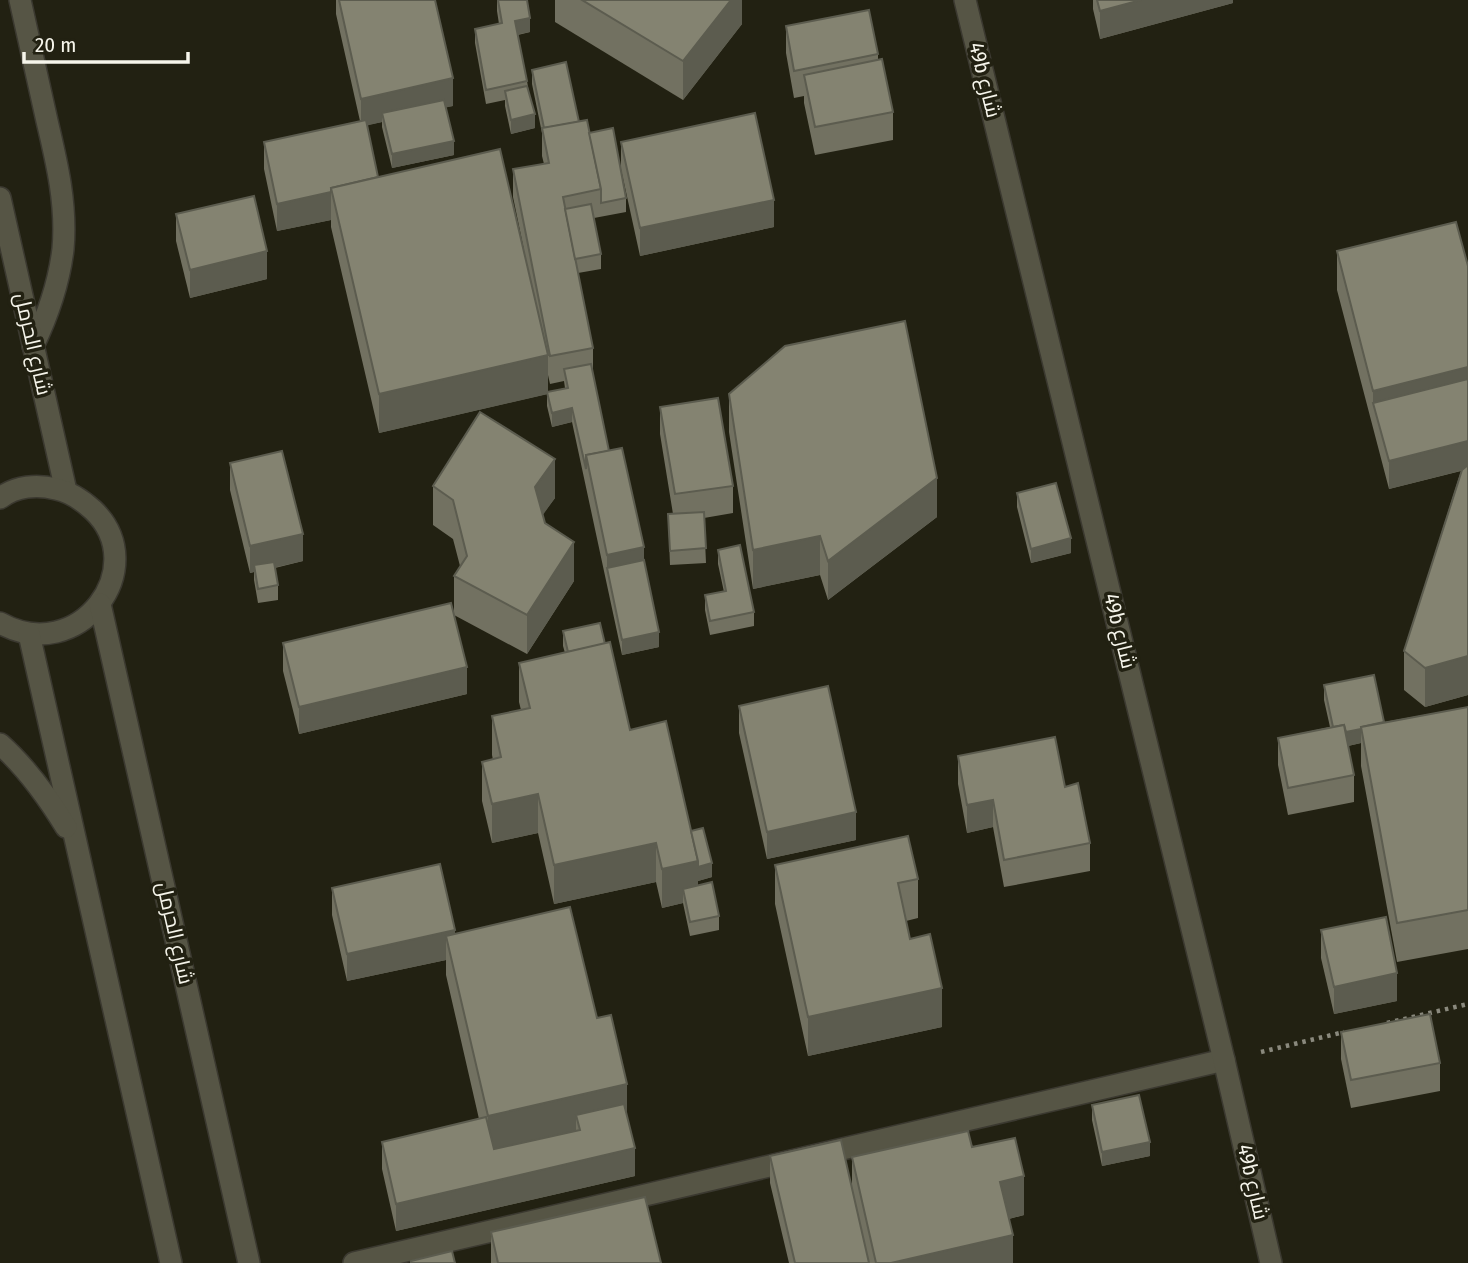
<svg xmlns="http://www.w3.org/2000/svg" width="1468" height="1263" font-family="'Fira Sans Condensed',Cairo,sans-serif">
  <rect width="100%" height="100%" fill="#222112"/>
  <g fill="none" stroke-linecap="round" stroke-linejoin="round">
    <defs>
      <polyline id="lane" points="354,1263 1224,1060"/>
      <g id="street">
        <path d="M20,0C29,40 38,81 47,121C57,163 67,205 63,249C59,283 48,315 33,346"/>
        <polyline points="965,0 1224,1060 1271,1263"/>
      </g>
      <g id="secondary">
        <polyline points="0,198 66,491"/>
        <path d="M0,498C16,486 37,484 56,489C71,492 82,500 93,510C153,567 79,667 0,623"/>
        <polyline points="100,604 249,1263"/>
        <polyline points="29,634 171,1263"/>
        <path d="M0,744C27,768 47,796 66,827"/>
      </g>
    </defs>
    <use href="#lane" stroke="#3b3930" stroke-width="24"/>
    <use href="#street" stroke="#3b3930" stroke-width="24"/>
    <use href="#secondary" stroke="#3b3930" stroke-width="24"/>
    <g stroke="#8a897d" stroke-width="4.5" stroke-dasharray="3.5 5" stroke-linecap="butt">
      <polyline points="1387,1023 1468,1004"/>
      <polyline points="1261,1052 1344,1032"/>
    </g>
    <use href="#lane" stroke="#565545" stroke-width="21"/>
    <use href="#street" stroke="#565545" stroke-width="21"/>
    <use href="#secondary" stroke="#565545" stroke-width="21"/>
  </g>
  <g fill="#727161" fill-rule="evenodd">
    <path d="M336,0H435L453,106L446,107L454,155L392,168L382,127V122L367,125L378,177L524,250L513,197V169L544,164L542,156V133L532,84V70L589,133L626,198V212L594,218L601,254V269L578,273L593,348V375L609,451L644,560L659,647L622,655L572,422L552,427L547,406V394L379,433L331,227V220L277,231L264,169V142L360,121L336,14ZM548,375L550,384L564,381L565,388L548,392Z"/>
    <polygon points="497,0 527,0 530,32 518,35 527,81 535,128 511,134 505,106 505,100 486,104 475,43 475,29 499,24 497,11"/>
    <polygon points="555,0 742,0 742,24 683,100 555,22"/>
    <polygon points="1093,0 1233,0 1233,3 1100,39 1093,9"/>
    <polygon points="786,26 878,54 878,60 893,112 893,140 815,155 804,103 804,96 794,98 786,53"/>
    <polygon points="621,142 774,227 640,256 621,169"/>
    <polygon points="176,214 267,279 190,298 176,241"/>
    <polygon points="1456,222 1468,695 1425,707 1404,690 1404,651 1461,471 1389,489 1337,290 1337,251"/>
    <polygon points="729,394 937,517 828,600 820,575 753,589 729,432"/>
    <polygon points="660,407 733,486 733,513 704,518 706,563 670,565 668,514 673,514 660,434"/>
    <polygon points="230,463 303,561 275,568 278,585 278,600 258,603 254,580 254,572 250,573 230,490"/>
    <polygon points="433,486 555,498 542,515 545,523 574,581 527,654 454,615 467,694 299,734 283,671 283,643 454,613 454,576 460,566 453,539 433,525"/>
    <polygon points="1017,493 1071,553 1031,563 1017,507"/>
    <polygon points="718,550 754,612 754,626 710,635 705,610 705,595 724,592 718,564"/>
    <polygon points="563,631 605,644 630,730 691,831 712,877 698,881 698,886 719,916 719,930 690,936 683,903 662,908 656,882 554,904 538,833 492,843 482,801 482,762 493,760 492,755 492,716 521,710 519,702 519,663 565,653 563,646"/>
    <polygon points="1324,685 1384,722 1468,707 1468,949 1397,962 1361,766 1361,743 1348,746 1354,775 1354,802 1288,815 1278,765 1278,738 1330,727 1324,700"/>
    <polygon points="739,706 856,840 767,859 739,733"/>
    <polygon points="958,756 1065,787 1090,843 1090,871 1004,887 993,827 967,833 958,784"/>
    <polygon points="775,865 918,879 918,918 906,921 910,939 942,1027 808,1056 775,904"/>
    <polygon points="332,888 455,934 597,1018 627,1116 635,1176 396,1231 382,1169 382,1142 479,1119 446,975 446,960 347,981 332,915"/>
    <polygon points="1321,930 1397,1001 1334,1014 1321,958"/>
    <polygon points="1341,1032 1440,1063 1440,1091 1351,1108 1341,1059"/>
    <polygon points="1092,1105 1150,1156 1102,1166 1092,1120"/>
    <polygon points="972,1147 1024,1215 1009,1219 1013,1263 789,1263 770,1183 770,1156 852,1188 852,1157"/>
    <polygon points="491,1232 661,1263 491,1263"/>
  </g>
  <g fill="#5c5c4f">
    <polygon points="731,0 742,0 742,24 683,100 683,61"/>
    <polygon points="1141,0 1233,0 1233,3 1100,39 1100,11"/>
    <polygon points="530,18 530,32 515,35 515,21"/>
    <polygon points="453,78 453,106 384,121 382,113 382,122 361,127 361,99"/>
    <polygon points="535,114 535,128 511,134 511,120"/>
    <polygon points="454,141 454,155 392,168 392,154"/>
    <polygon points="331,192 331,220 277,231 277,204"/>
    <polygon points="774,200 774,227 640,256 640,228"/>
    <polygon points="267,251 267,279 190,298 190,270"/>
    <polygon points="548,355 548,394 379,433 379,394"/>
    <polygon points="1468,367 1468,406 1373,403 1373,391"/>
    <polygon points="572,408 572,422 552,427 552,413"/>
    <polygon points="1468,441 1468,469 1389,489 1389,461"/>
    <polygon points="555,459 555,498 535,526 535,487"/>
    <polygon points="937,478 937,517 828,600 828,561"/>
    <polygon points="303,534 303,561 255,572 254,565 254,572 250,573 250,546"/>
    <polygon points="820,536 820,575 753,589 753,550"/>
    <polygon points="1071,538 1071,553 1031,563 1031,549"/>
    <polygon points="574,542 574,581 527,654 527,615"/>
    <polygon points="644,547 644,575 607,568 607,555"/>
    <polygon points="659,632 659,647 622,655 622,640"/>
    <polygon points="1468,656 1468,695 1425,707 1425,668"/>
    <polygon points="467,667 467,694 299,734 299,707"/>
    <polygon points="1361,729 1361,743 1335,749 1335,734"/>
    <polygon points="538,794 538,833 492,843 492,804"/>
    <polygon points="993,800 993,827 967,833 967,805"/>
    <polygon points="856,812 856,840 767,859 767,832"/>
    <polygon points="656,843 656,882 554,904 554,865"/>
    <polygon points="698,861 712,863 712,877 698,881 698,900 683,889 683,903 662,908 662,869"/>
    <polygon points="455,930 455,958 446,936 446,960 347,981 347,954"/>
    <polygon points="1397,973 1397,1001 1334,1014 1334,987"/>
    <polygon points="942,988 942,1027 808,1056 808,1017"/>
    <polygon points="627,1084 627,1122 576,1115 576,1134 488,1155 488,1116"/>
    <polygon points="1150,1142 1150,1156 1102,1166 1102,1152"/>
    <polygon points="635,1148 635,1176 396,1231 396,1204"/>
    <polygon points="1024,1176 1024,1215 1000,1221 1000,1182"/>
    <polygon points="1013,1235 1013,1263 891,1263"/>
  </g>
  <g fill="#848371" stroke="#5c5c4f" stroke-width="2">
    <polygon points="339,0 435,0 453,78 361,99"/>
    <polygon points="498,0 527,0 530,18 515,21 527,81 486,90 475,29 502,23"/>
    <polygon points="582,0 731,0 683,61"/>
    <polygon points="1097,0 1141,0 1100,11"/>
    <polygon points="869,10 878,54 794,71 786,26"/>
    <polygon points="882,59 893,112 815,127 804,75"/>
    <polygon points="566,62 579,122 544,128 532,70"/>
    <polygon points="527,86 535,114 511,120 505,91"/>
    <polygon points="444,100 454,141 392,154 382,113"/>
    <polygon points="755,113 774,200 640,228 621,142"/>
    <polygon points="366,120 378,177 331,188 331,192 277,204 264,142"/>
    <polygon points="587,120 601,189 563,197 593,348 550,356 513,169 549,163 542,128"/>
    <polygon points="613,128 626,198 601,203 601,189 589,133"/>
    <polygon points="500,149 548,355 379,394 331,188"/>
    <polygon points="254,196 267,251 190,270 176,214"/>
    <polygon points="591,204 601,254 575,259 565,209"/>
    <polygon points="1456,222 1468,266 1468,367 1373,391 1337,251"/>
    <polygon points="905,321 937,478 828,561 820,536 753,550 729,394 785,346"/>
    <polygon points="591,364 609,451 586,455 586,469 572,408 552,413 547,392 568,388 564,369"/>
    <polygon points="1468,379 1468,441 1389,461 1373,403"/>
    <polygon points="718,398 733,486 675,494 660,407"/>
    <polygon points="480,412 555,459 535,487 545,523 574,542 527,615 454,576 467,556 453,500 433,486"/>
    <polygon points="622,448 644,547 607,555 586,455"/>
    <polygon points="282,451 303,534 250,546 230,463"/>
    <polygon points="1468,465 1468,656 1425,668 1404,651 1462,470"/>
    <polygon points="1056,483 1071,538 1031,549 1017,493"/>
    <polygon points="704,512 706,548 670,551 668,514"/>
    <polygon points="740,545 754,612 710,621 705,595 726,591 718,550"/>
    <polygon points="644,560 659,632 622,640 607,568"/>
    <polygon points="274,562 278,585 258,589 254,565"/>
    <polygon points="451,603 467,667 299,707 283,643"/>
    <polygon points="600,623 605,644 568,652 563,631"/>
    <polygon points="610,642 630,730 666,721 698,861 662,869 656,843 554,865 538,794 492,804 482,762 501,757 492,716 530,708 519,663"/>
    <polygon points="1374,675 1384,722 1361,727 1361,729 1346,732 1344,725 1333,727 1324,685"/>
    <polygon points="828,686 856,812 767,832 739,706"/>
    <polygon points="1468,707 1468,910 1397,923 1361,727"/>
    <polygon points="1344,725 1354,775 1288,788 1278,738"/>
    <polygon points="1055,737 1065,787 1078,783 1090,843 1004,860 993,800 967,805 958,756"/>
    <polygon points="703,828 712,863 698,867 698,861 691,831"/>
    <polygon points="908,836 918,879 898,883 910,939 930,934 942,988 808,1017 775,865"/>
    <polygon points="440,864 455,930 347,954 332,888"/>
    <polygon points="712,882 719,916 690,922 683,889"/>
    <polygon points="570,907 597,1018 611,1015 627,1084 488,1116 446,936"/>
    <polygon points="1386,917 1397,973 1334,987 1321,930"/>
    <polygon points="1430,1014 1440,1063 1351,1080 1341,1032"/>
    <polygon points="1139,1095 1150,1142 1102,1152 1092,1105"/>
    <polygon points="624,1104 635,1148 396,1204 382,1142 486,1117 494,1149 580,1130 576,1115"/>
    <polygon points="968,1131 972,1147 1015,1138 1024,1176 1000,1182 1013,1235 891,1263 876,1263 852,1157"/>
    <polygon points="841,1140 869,1263 795,1263 770,1156"/>
    <polygon points="645,1197 661,1263 498,1263 491,1232"/>
    <polygon points="452,1251 455,1263 411,1263 411,1261"/>
  </g>
  <g text-anchor="middle" stroke-width="7" stroke-linejoin="round" paint-order="stroke">
    <g font-size="21" fill="#f6f5eb" stroke="#222112">
      <text transform="translate(985 80) rotate(76)" y="7">49b شارع</text>
      <text transform="translate(33 344) rotate(77)" y="7">شارع الحرمل</text>
      <text transform="translate(1120 631) rotate(76)" y="7">49b شارع</text>
      <text transform="translate(175 933) rotate(77)" y="7">شارع الحرمل</text>
      <text transform="translate(1253 1182) rotate(77)" y="7">49b شارع</text>
    </g>
  </g>
  <path d="M24 52v10h164v-10" fill="none" stroke="#f6f5eb" stroke-width="3.5"/>
  <text x="35" y="52" font-size="21" fill="#f6f5eb" stroke="#222112" stroke-width="5" paint-order="stroke">20 m</text>
</svg>
